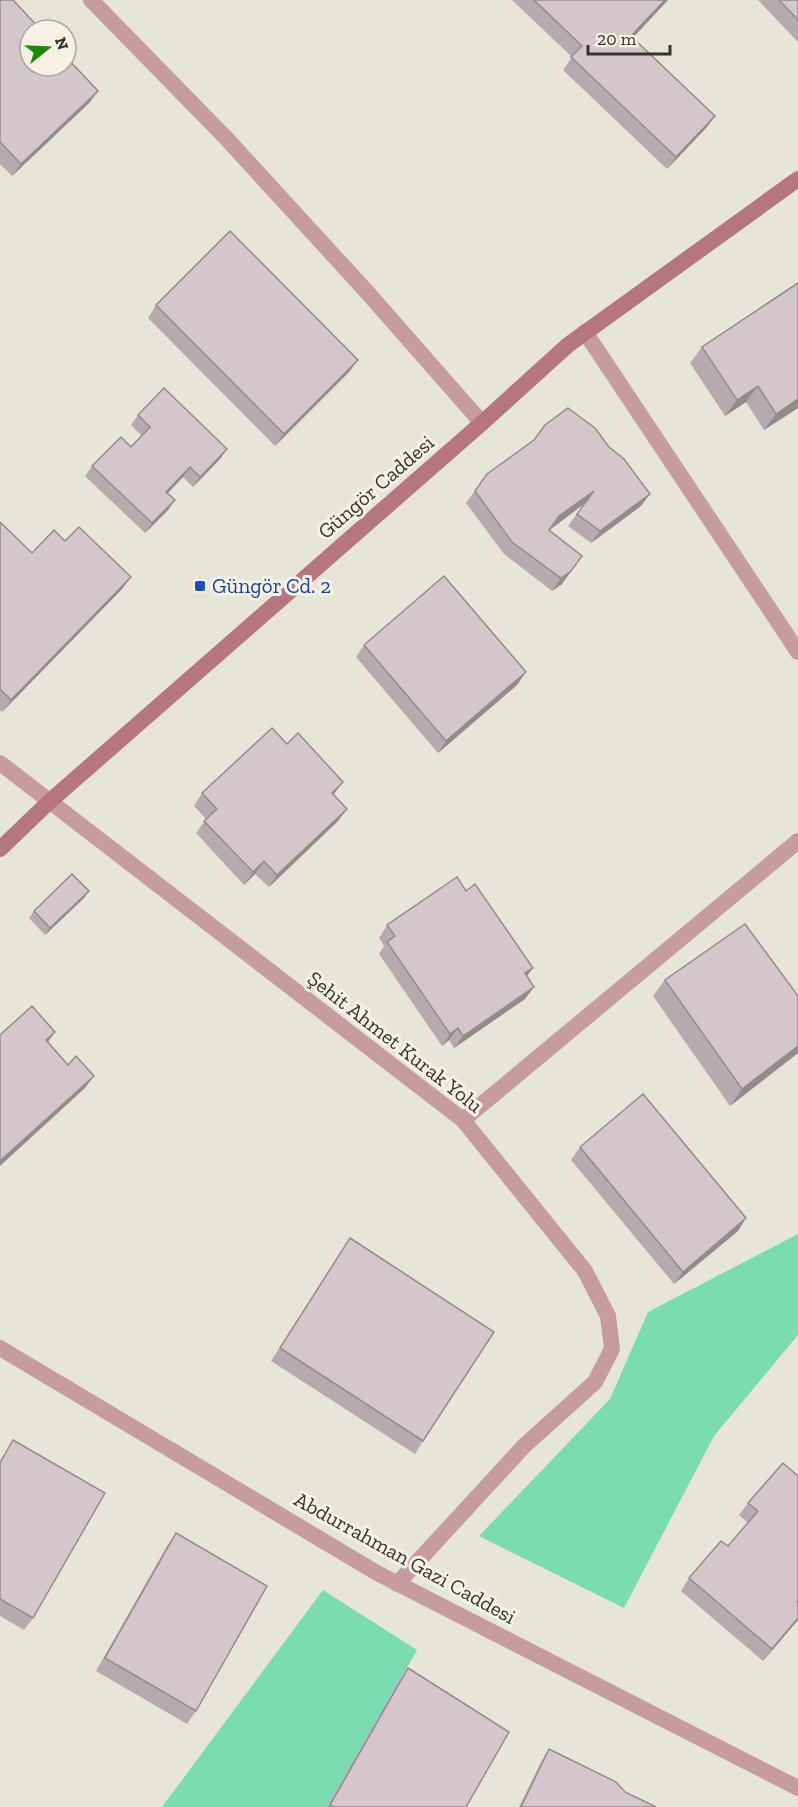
<svg xmlns="http://www.w3.org/2000/svg" width="798" height="1807" font-family="'Zilla Slab',serif">
  <rect width="100%" height="100%" fill="#e7e5d8"/>
  <g fill="#7bdbb1">
    <polygon points="798,1234 798,1335 714,1436 624,1608 479,1536 610,1399 648,1312"/>
    <polygon points="323,1590 417,1650 327,1807 162,1807"/>
  </g>
  <g fill="none" stroke-linecap="round" stroke-linejoin="round">
    <g stroke="#c79ba2" stroke-width="16">
      <polyline points="91,0 226,138 367,292 482,423"/>
      <polyline points="585,332 798,652"/>
      <polyline points="0,763 463,1120 585,1271 608,1316 612,1349 595,1382 524,1446 397,1584"/>
      <polyline points="463,1120 798,841"/>
    </g>
    <polyline stroke="#c79ba2" stroke-width="16" points="0,1348 377,1573 798,1788"/>
    <polyline stroke="#b57682" stroke-width="16" points="0,849 49,802 482,423 568,345 798,179"/>
  </g>
  <g fill="#b6aaae">
    <polygon points="0,0 98,91 89,103 12,176 0,164"/>
    <polygon points="512,0 668,0 633,38 715,116 706,128 667,169 563,70 572,57"/>
    <polygon points="758,0 798,0 798,42"/>
    <polygon points="798,283 798,408 764,430 746,402 725,416 690,363 702,347"/>
    <polygon points="156,305 349,372 275,446 148,318"/>
    <polygon points="138,415 227,449 220,459 193,487 183,477 168,493 168,510 145,533 85,476 92,466 131,447 142,436 131,425"/>
    <polygon points="609,447 641,506 591,543 568,526 584,504 551,529 549,531 562,584 552,591 504,554 466,503 487,474"/>
    <polygon points="0,522 32,553 65,541 122,589 2,712 0,710"/>
    <polygon points="364,645 517,685 438,753 356,657"/>
    <polygon points="202,793 334,795 338,821 269,887 255,874 244,885 196,833 206,819 194,806"/>
    <polygon points="89,891 84,898 45,935 29,918 34,911"/>
    <polygon points="466,891 527,976 525,999 454,1048 449,1040 442,1046 379,954 384,946 379,938 387,925"/>
    <polygon points="665,980 798,996 798,1053 730,1106 653,996"/>
    <polygon points="580,1147 738,1231 674,1284 571,1160"/>
    <polygon points="350,1238 423,1441 415,1454 271,1361"/>
    <polygon points="13,1440 33,1618 24,1630 0,1616 0,1461"/>
    <polygon points="783,1463 798,1620 763,1661 681,1591 689,1578 728,1546 748,1523 739,1515 748,1503"/>
    <polygon points="176,1533 196,1711 187,1724 96,1671 167,1546"/>
    <polygon points="408,1668 466,1807 327,1807 399,1681"/>
    <polygon points="549,1749 625,1792 656,1807 519,1807 541,1762"/>
  </g>
  <g fill="#948b8d">
    <polygon points="665,0 668,0 622,49 631,36"/>
    <polygon points="98,91 89,103 12,176 21,164"/>
    <polygon points="715,116 706,128 667,169 676,157"/>
    <polygon points="358,360 349,372 275,446 284,434"/>
    <polygon points="758,386 746,402 725,416 737,400"/>
    <polygon points="798,399 798,408 764,430 776,414"/>
    <polygon points="227,449 220,459 193,487 200,477"/>
    <polygon points="190,467 183,477 159,502 166,492"/>
    <polygon points="594,491 585,503 551,529 559,516"/>
    <polygon points="650,494 641,506 591,543 600,531"/>
    <polygon points="175,500 168,510 145,533 152,523"/>
    <polygon points="582,556 562,584 552,591 561,578"/>
    <polygon points="131,577 122,589 2,712 11,700"/>
    <polygon points="526,672 517,685 438,753 446,741"/>
    <polygon points="343,782 334,794 323,805 332,793"/>
    <polygon points="347,809 338,821 269,887 277,875"/>
    <polygon points="264,861 255,874 244,885 253,872"/>
    <polygon points="89,891 84,898 45,935 50,928"/>
    <polygon points="533,968 524,980 525,973"/>
    <polygon points="534,987 525,999 454,1048 463,1036"/>
    <polygon points="458,1028 449,1040 442,1046 450,1034"/>
    <polygon points="55,1032 46,1045 46,1040"/>
    <polygon points="798,1046 798,1053 730,1106 742,1089"/>
    <polygon points="94,1076 85,1088 0,1166 0,1161"/>
    <polygon points="746,1218 738,1231 674,1284 683,1272"/>
    <polygon points="798,1618 798,1620 763,1661 772,1649"/>
  </g>
  <g fill="#d4c6ca" stroke="#948b8d" stroke-width="1.5">
    <polygon points="0,0 13,0 41,30 30,30 30,66 66,66 66,57 98,91 21,164 0,142"/>
    <polygon points="534,0 665,0 631,36 715,116 676,157 571,57 582,46"/>
    <polygon points="779,0 798,0 798,20"/>
    <polygon points="230,231 358,360 284,434 156,305"/>
    <polygon points="798,283 798,399 776,414 758,386 737,400 702,347"/>
    <polygon points="164,388 227,449 200,477 190,467 166,492 175,500 152,523 92,466 121,437 131,447 150,427 138,415"/>
    <polygon points="568,408 595,428 609,447 624,459 650,494 600,531 577,514 594,491 559,516 549,530 582,556 571,571 561,578 512,542 475,491 487,474 534,440 545,425"/>
    <polygon points="0,522 32,553 54,530 65,541 79,527 131,577 11,700 0,689"/>
    <polygon points="444,576 526,672 446,741 364,645"/>
    <polygon points="272,728 287,744 298,733 343,782 332,793 347,809 277,875 264,861 253,872 204,821 217,809 202,793"/>
    <polygon points="72,874 89,891 50,928 34,911"/>
    <polygon points="457,877 466,891 475,884 533,968 525,973 534,987 463,1036 458,1028 450,1034 387,942 395,936 387,925"/>
    <polygon points="745,924 798,996 798,1046 742,1089 665,980"/>
    <polygon points="32,1006 55,1032 46,1040 68,1065 76,1056 94,1076 0,1161 0,1035"/>
    <polygon points="643,1094 746,1218 683,1272 580,1147"/>
    <polygon points="350,1238 494,1332 423,1441 280,1348"/>
    <polygon points="13,1440 105,1493 33,1618 0,1599 0,1463"/>
    <polygon points="783,1463 798,1476 798,1601 797,1602 798,1604 798,1618 772,1649 689,1578 721,1541 728,1546 758,1511 748,1503"/>
    <polygon points="176,1533 267,1586 196,1711 105,1658"/>
    <polygon points="408,1668 509,1732 466,1807 334,1807 330,1805"/>
    <polygon points="549,1749 616,1782 625,1792 656,1807 521,1807"/>
  </g>
  <rect fill="#1a4fb4" stroke="#f5f2e5" stroke-width="2" x="194" y="580" width="12" height="12" rx="3"/>
  <g text-anchor="middle" stroke-width="6" stroke-linejoin="round" paint-order="stroke">
    <g font-size="21" fill="#35342f" stroke="#f5f2e5">
      <text transform="translate(376 487) rotate(-41)" y="7">Güngör Caddesi</text>
      <text transform="translate(395 1042) rotate(38)" y="7">Şehit Ahmet Kurak Yolu</text>
      <text transform="translate(405 1558) rotate(29)" y="7">Abdurrahman Gazi Caddesi</text>
    </g>
    <g font-size="21" fill="#164399" stroke="#f5f2e5" text-anchor="start">
      <text x="212" y="593">Güngör Cd. 2</text>
    </g>
  </g>
  <g transform="translate(48 48) rotate(72)"><circle r="28" fill="#f5f2e5" stroke="#a8a69c" stroke-width="1.5"/>
  <path d="M0-4.5L10 22L0 15L-10 22Z" fill="#1c8a07"/>
  <text y="-9" font-size="16" font-weight="bold" text-anchor="middle" fill="#35342f">N</text>
  </g>
  <path d="M588 45v9h82v-9" fill="none" stroke="#35342f" stroke-width="3"/>
  <text x="597" y="45" font-size="18" fill="#35342f" stroke="#f5f2e5" stroke-width="4.5" paint-order="stroke">20 m</text>
</svg>
